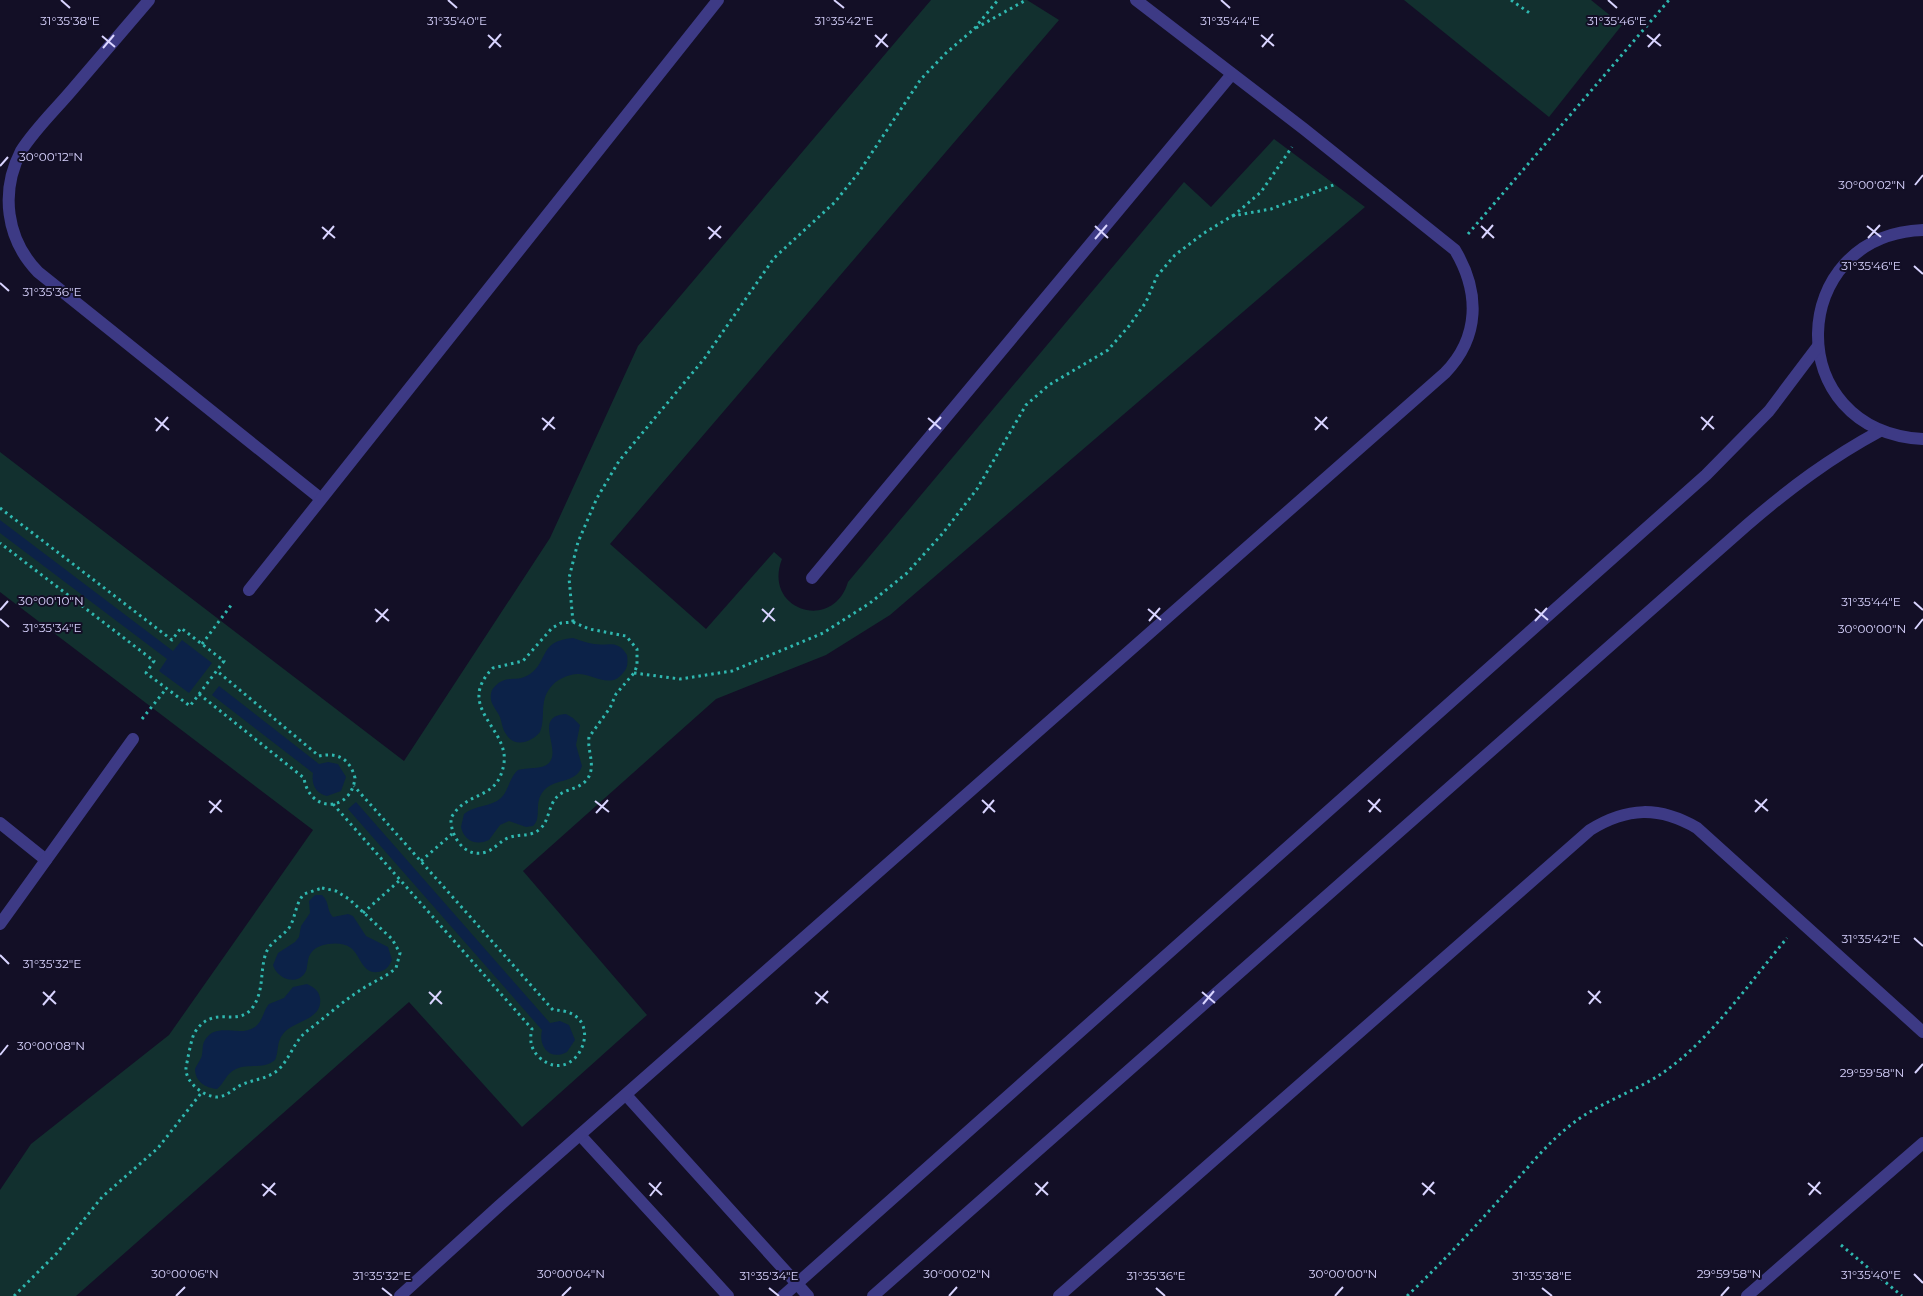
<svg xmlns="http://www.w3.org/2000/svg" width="1923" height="1296" font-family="Montserrat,sans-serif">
  <rect width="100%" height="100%" fill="#130f26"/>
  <g fill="#12302f">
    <path d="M931,0H1027L1059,20L610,544L706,629L774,552L782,559C762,610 833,633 848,582L1184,182L1211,207L1274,139L1365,207L890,615L826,655L716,699L523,871L647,1015L522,1127L409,1002L76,1296H0V1190L31,1144L169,1035L313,830L0,592V452L404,761L550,538L638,346Z"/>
    <polygon points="1404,0 1591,0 1622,25 1549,117"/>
  </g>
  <g fill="#0c2248">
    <polygon points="0,520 173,651 182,640 212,663 189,693 159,671 167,659 0,533"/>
    <path d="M573,638C580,640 587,643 594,644C608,646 618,639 627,655C628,662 628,668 623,673C610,690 592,673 577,674C566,675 556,680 550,688C539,702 546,718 540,732C531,743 514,748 506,734C502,729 502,721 499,715C494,706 488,701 492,690C505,672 516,684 530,674C549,661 538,641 573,638Z"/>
    <path d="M219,686L319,764L328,762L338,764L346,777L341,791L327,796C316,793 311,785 313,773L212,695Z"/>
    <path d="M566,714L573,718L580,725L576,745L582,766C576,785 552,777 542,793C534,805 542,818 533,826L526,827L509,821L500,825L489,840C476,846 464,841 461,827L464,814C475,805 491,807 501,798C509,790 509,778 518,770C527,767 542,770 549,763C562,749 532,716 566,714Z"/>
    <path d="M356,802L550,1023L560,1021L569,1025L575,1040L567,1052C550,1061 538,1047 542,1030L348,809Z"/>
    <path d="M315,895H322C330,902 326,910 333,917L348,914L353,916L366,936L388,947L392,960C389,966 386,971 378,972C362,974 361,956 351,948C344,943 336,943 328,944C322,945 315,947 311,953C307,958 308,965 306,971C298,987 277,979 273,965L278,953L295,942L299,937L301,926L310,913L309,901Z"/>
    <path d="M307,984C314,987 319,991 320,998C323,1021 293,1020 283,1034C276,1043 279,1052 275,1060C263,1070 248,1063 236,1069C225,1074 225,1083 217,1089C205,1088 195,1081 195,1069C197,1064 201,1060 202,1055C203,1049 202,1045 205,1040C217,1021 239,1038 255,1027C263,1021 263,1011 269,1004L284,998L293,987Z"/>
  </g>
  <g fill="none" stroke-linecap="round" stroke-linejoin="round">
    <g stroke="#2fb8b0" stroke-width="3" stroke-dasharray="2.5 4" stroke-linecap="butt">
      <polyline points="1511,0 1531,14"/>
      <polyline points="976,28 1026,0"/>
      <polyline points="1233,216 1261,192 1292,147"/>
      <polyline points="1468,234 1669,0"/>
      <polyline points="0,508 172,640 181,628 224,661 190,706 146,673 154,661 0,543"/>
      <polyline points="573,622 569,578 578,542 597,498 619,461 704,359 774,258 835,202 859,172 921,79 946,53 974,29 998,0"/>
      <path d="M573,622L589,629L626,636L637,649V666L634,673L616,694L610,708L589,737C587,751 596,765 588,778C581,789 568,788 559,795C548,804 550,819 541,828C531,838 520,833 508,838C500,841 495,849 486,852C465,859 450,836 451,818C467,789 498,802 504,763C509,728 454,707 493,668L523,661L552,628L561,623Z"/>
      <polyline points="202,644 232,604"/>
      <polyline points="634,673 680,679 732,671 823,633 870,603 907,573 943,533 977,489 1026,405 1049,385 1108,350 1129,326 1146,302 1157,276 1175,255 1204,233 1232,216 1271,209 1336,184"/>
      <path d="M199,694L304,778C309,813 351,813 355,778C350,759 338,752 319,756L217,671"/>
      <polyline points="142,719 166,689"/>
      <path d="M333,804L532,1029C529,1040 531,1050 540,1058C577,1090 612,1010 553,1010L354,786"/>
      <polyline points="421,861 452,834"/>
      <path d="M322,888L336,891L349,899L392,939L400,953L396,968C387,976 377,980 367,986C346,998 326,1017 307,1031C294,1041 290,1059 278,1070C266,1080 252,1079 239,1086C232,1090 226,1097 216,1097C203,1096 185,1082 186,1068C187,1062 192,1035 195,1032C214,1003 237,1029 253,1007C264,990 260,974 265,956C268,943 281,938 289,928C296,917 295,904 304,894Z"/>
      <polyline points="363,913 400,880"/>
      <polyline points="1841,1245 1902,1296"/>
      <polyline points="14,1296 57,1253 102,1197 158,1148 202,1092"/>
      <path d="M1407,1296C1442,1263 1474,1228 1506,1192C1527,1169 1547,1143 1572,1124C1600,1102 1635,1092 1664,1072C1711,1039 1750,982 1787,938"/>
    </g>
    <g stroke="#3d3a85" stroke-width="12">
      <path d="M149,0C123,30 98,60 72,90C55,110 35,129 21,151C0,192 6,239 38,272L320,498"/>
      <path d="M1923,230C1786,235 1780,431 1923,439"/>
      <polyline points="812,578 1232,74"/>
      <polyline points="249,590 718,0"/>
      <polyline points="0,823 46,860"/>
      <polyline points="0,924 133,739"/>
      <polyline points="626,1095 808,1296"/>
      <polyline points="580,1135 728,1296"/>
      <path d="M400,1296L499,1206L1445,373C1480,337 1480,292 1455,250L1304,129L1136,0"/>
      <polyline points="783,1296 1706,475 1769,411 1818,346"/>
      <path d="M873,1296L1747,525C1790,488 1830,458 1880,431"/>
      <path d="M1059,1296L1590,830C1627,807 1659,806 1697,828L1923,1032"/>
      <polyline points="1747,1296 1923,1143"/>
    </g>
  </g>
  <path fill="none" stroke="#d9d4ff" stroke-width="2" d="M61,0L70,8M448,0L457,8M834,0L844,8M1221,0L1230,8M1608,0L1617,8M488,35L501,47M875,35L888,47M1261,35L1274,46M1647,35L1661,46M102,36L115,47M876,47L887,34M1262,47L1273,34M1648,47L1660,34M103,48L114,35M489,48L501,34M0,166L8,157M1915,185L1923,175M1095,226L1108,238M1481,226L1494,238M1867,226L1881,237M322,227L335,238M708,227L721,238M1482,238L1493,225M1868,238L1880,225M323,239L334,226M709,239L721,226M1095,239L1107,225M1914,266L1923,274M0,283L9,291M1315,417L1328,429M1701,417L1714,429M155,418L169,430M542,418L555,429M928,418L941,429M543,430L554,417M929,430L941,417M1315,430L1327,417M1702,430L1713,416M156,431L168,417M1914,602L1923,610M375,609L389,621M762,609L775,621M1148,609L1161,620M1535,609L1548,620M0,610L8,601M0,619L9,627M1149,621L1160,608M1535,621L1547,608M376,622L388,609M763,622L774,608M1915,629L1923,619M982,800L995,812M1368,800L1381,812M1755,800L1768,811M209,801L222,812M595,801L609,812M1369,812L1380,799M1755,812L1767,799M210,813L221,800M596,813L608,800M983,813L994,800M1914,938L1923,946M0,955L9,964M1588,991L1601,1003M43,992L56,1004M429,992L442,1004M815,992L828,1003M1202,992L1215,1003M430,1004L441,991M816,1004L828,991M1203,1004L1214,991M1589,1004L1600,991M43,1005L55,991M0,1055L8,1045M1915,1073L1923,1064M649,1183L662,1195M1035,1183L1048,1195M1422,1183L1435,1194M1808,1183L1821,1194M262,1184L276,1195M1036,1195L1048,1182M1423,1195L1434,1182M1809,1195L1820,1182M263,1196L275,1183M650,1196L661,1182M1914,1274L1923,1283M382,1288L392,1296M769,1288L779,1296M1156,1288L1165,1296M1542,1288L1552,1296M176,1296L185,1287M562,1296L571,1287M949,1296L957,1287M1335,1296L1343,1287M1721,1296L1729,1287"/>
  <g font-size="12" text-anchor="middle" fill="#d9d4ff" stroke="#130f26" stroke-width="4" stroke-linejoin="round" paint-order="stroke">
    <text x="844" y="25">31°35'42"E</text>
    <text x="70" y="25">31°35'38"E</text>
    <text x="457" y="25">31°35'40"E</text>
    <text x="1230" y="25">31°35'44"E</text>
    <text x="1617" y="25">31°35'46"E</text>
    <text x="51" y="161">30°00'12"N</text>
    <text x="1872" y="189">30°00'02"N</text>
    <text x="1871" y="270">31°35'46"E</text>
    <text x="52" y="296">31°35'36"E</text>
    <text x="51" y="605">30°00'10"N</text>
    <text x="1871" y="606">31°35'44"E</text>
    <text x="52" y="632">31°35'34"E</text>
    <text x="1872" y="633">30°00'00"N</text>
    <text x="1871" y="943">31°35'42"E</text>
    <text x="52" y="968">31°35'32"E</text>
    <text x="51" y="1050">30°00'08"N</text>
    <text x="1872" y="1077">29°59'58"N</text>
    <text x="185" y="1278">30°00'06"N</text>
    <text x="571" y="1278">30°00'04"N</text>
    <text x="957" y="1278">30°00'02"N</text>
    <text x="1343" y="1278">30°00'00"N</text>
    <text x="1729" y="1278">29°59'58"N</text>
    <text x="1871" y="1279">31°35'40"E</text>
    <text x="382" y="1280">31°35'32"E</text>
    <text x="769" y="1280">31°35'34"E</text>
    <text x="1156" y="1280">31°35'36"E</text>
    <text x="1542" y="1280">31°35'38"E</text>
  </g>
</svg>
